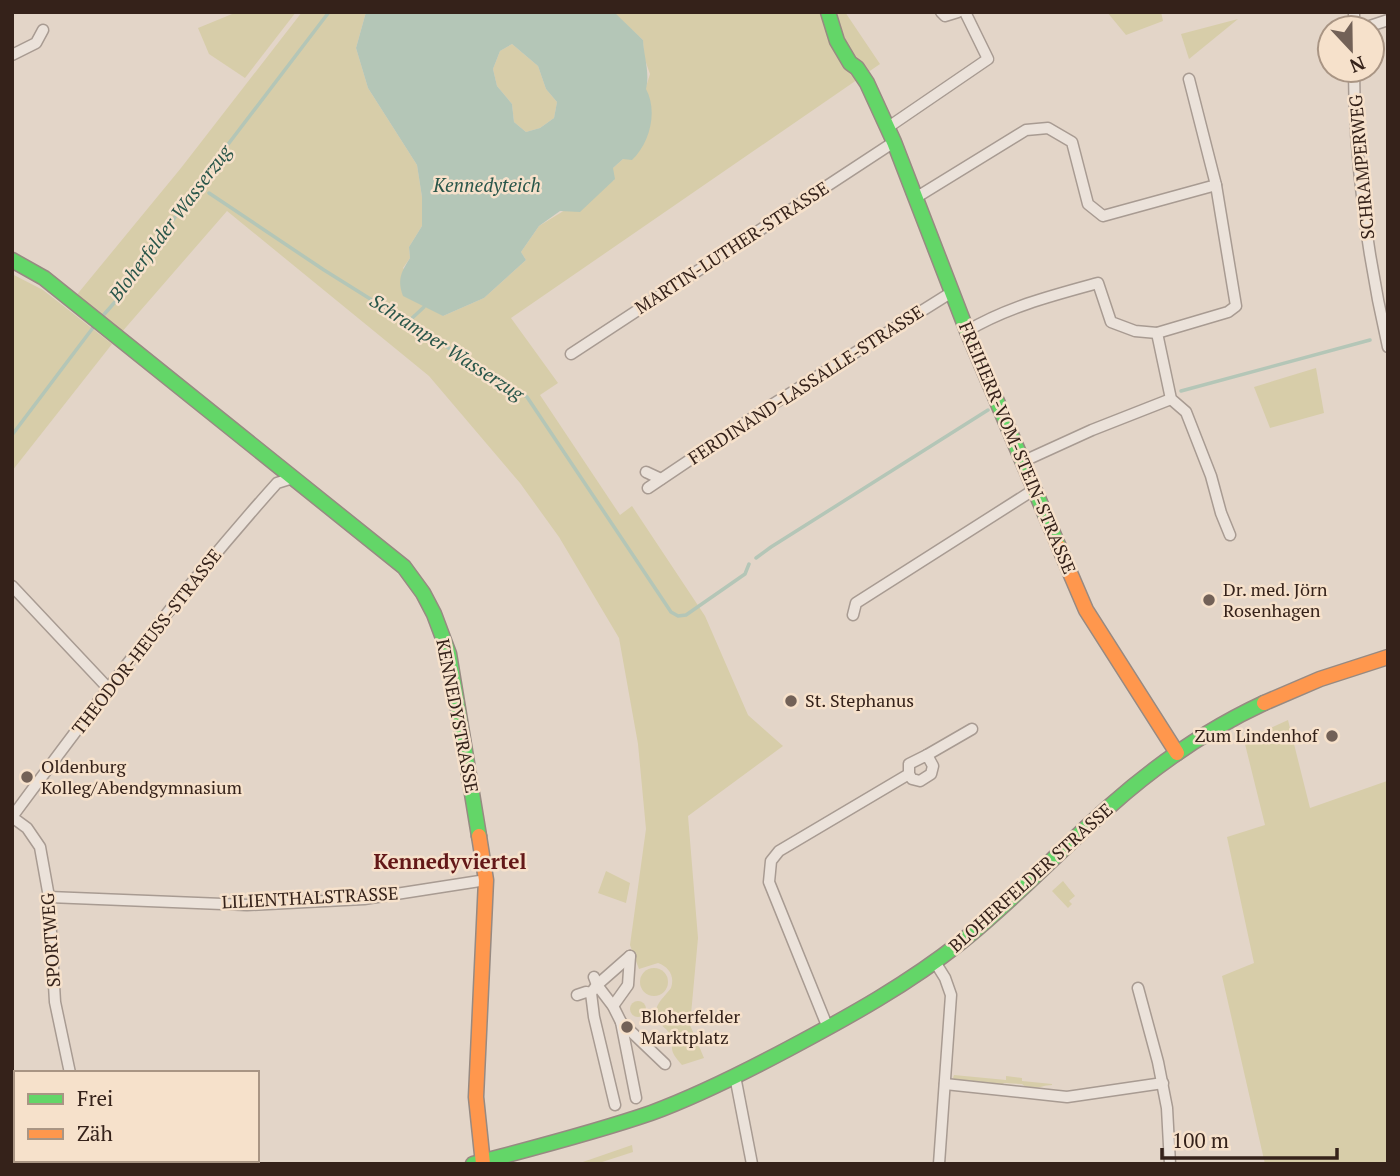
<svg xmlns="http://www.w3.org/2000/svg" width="1400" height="1176" font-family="'PT Serif',serif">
  <rect width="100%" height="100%" fill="#e3d5c8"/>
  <g fill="#d7cda9">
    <polygon points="237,12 296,12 245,78 209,54 198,28"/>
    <path d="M302,12H366L356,48L368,88L417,165L422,197V226L409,247L410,258L403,268L443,316L484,298L526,260L521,252L539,226L614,180L612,169L624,158L650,74L644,57L643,40L613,12H845L880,64L511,318L558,383L540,395L620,515L632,506L705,616L748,715L783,746L688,816L698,938L690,1025L704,1058L682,1065C667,1048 675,1051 670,1035C668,1029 662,1027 659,1022C650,1007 663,999 671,988C675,976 669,967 658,963L639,969L630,945L646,829L638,744L619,638L559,537L520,483L429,376L227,211L121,333L75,297L181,168Z"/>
    <polygon points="1107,12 1161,12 1163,21 1126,35"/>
    <polygon points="1238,19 1189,59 1181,34"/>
    <polygon points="512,44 538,66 546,89 557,102 554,118 540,128 526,132 514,122 512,104 497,86 493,69 500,51"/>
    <polygon points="12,274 43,290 112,344 12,471"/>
    <polygon points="1316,368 1324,413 1270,428 1254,387"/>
    <polygon points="1288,720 1310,808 1387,781 1388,1164 1265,1164 1222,976 1254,963 1227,837 1265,825 1244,740"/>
    <polygon points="606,871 630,883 626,903 598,893"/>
    <polygon points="1063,881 1075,896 1069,901 1072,904 1068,908 1052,891"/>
    <circle cx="654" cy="982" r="14"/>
    <circle cx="638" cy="1009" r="8"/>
    <path d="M954,1075L1006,1080V1076L1022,1078V1081L1052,1084V1085C1040,1085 1032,1093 1022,1084L1004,1083L1000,1086L957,1082L953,1078Z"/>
    <polygon points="632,1145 633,1152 596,1164 577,1164"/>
  </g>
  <path fill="#b4c6b7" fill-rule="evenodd" d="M366,12H614L643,40C644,58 650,72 646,89C658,111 650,143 632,160L623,159L613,168L615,179L580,212L560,211L539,226L521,252L526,260L484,298L443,316L403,296C397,280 401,272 410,258L409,247L422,226V197L417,165L368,88L356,48ZM512,44L538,66L546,89L557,102L554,118L540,128L526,132L514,122L512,104L497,86L493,69L500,51Z"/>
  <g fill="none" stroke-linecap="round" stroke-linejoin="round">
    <g stroke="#b4c6b7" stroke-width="3.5">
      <polyline points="209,193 324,270 527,397 671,612 678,616 686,615 745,574 749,564"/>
      <polyline points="100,319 122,294 197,185 329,12"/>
      <polyline points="409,321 424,307"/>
      <polyline points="1181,391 1370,340"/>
      <polyline points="12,435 95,325"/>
      <polyline points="756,558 771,547 988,410"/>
    </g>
    <defs>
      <g id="street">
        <polyline points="941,12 945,16 958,12"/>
        <polyline points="1354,12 1354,28"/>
        <polyline points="1354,27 1367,27 1388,20"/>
        <polyline points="12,55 36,43 43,30"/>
        <path d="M1354,70C1354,159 1368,260 1388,347"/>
        <polyline points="887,128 988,59 965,12"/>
        <polyline points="917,197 1026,130 1048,128 1072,142 1088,204 1103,216 1216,185 1189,79"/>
        <path d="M967,331C1007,307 1054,295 1098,283L1111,322L1135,331L1157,333L1228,312L1236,306L1216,185"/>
        <polyline points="1157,333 1171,399 1186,412 1211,476 1221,513 1230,535"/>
        <polyline points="571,354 894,142"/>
        <polyline points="1024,461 1092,430 1171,399"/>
        <polyline points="646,472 661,479"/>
        <polyline points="648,488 770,406 952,292"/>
        <polyline points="12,586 108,688"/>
        <polyline points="853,615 856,603 1035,489"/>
        <polyline points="927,755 972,729"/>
        <path d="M12,817C97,702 182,589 277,483L293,478"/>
        <polyline points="12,817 27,828 40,847 49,897 55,1002 70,1073"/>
        <polyline points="49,897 247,905 364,899 486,880"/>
        <polyline points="935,962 945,978 951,995 939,1164"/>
        <polyline points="594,977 597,985 613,1006 621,1022 665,1064"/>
        <polyline points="1138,988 1158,1062 1167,1108 1170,1164"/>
        <polyline points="577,995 586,992 591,993"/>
        <polyline points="613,1006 628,985 630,956"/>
        <polyline points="621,1022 636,1098"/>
        <polyline points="828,1028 769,882 771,861 779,851 909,774 909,764 927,755 933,766 931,774 920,781 912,779 909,774"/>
        <polyline points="735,1076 752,1164"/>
        <polyline points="945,1084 1067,1097 1163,1083"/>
        <polyline points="615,1105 594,1017 591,993 597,985 630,956"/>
        <polyline points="12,1125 16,1123"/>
        <polyline points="97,1160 98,1164"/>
      </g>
      <g id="fast">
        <polyline points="828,12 837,41 850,63 857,68 867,83 894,142 967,331 1059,547"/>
        <polyline points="12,260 44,278 404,567 423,593 434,614 449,654 479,836"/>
        <path d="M473,1164C533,1148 593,1133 651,1113C700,1095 745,1072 790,1048C850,1016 908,984 961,942C1014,900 1060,850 1110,806C1156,765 1208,729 1264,703"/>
      </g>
      <g id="slow">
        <polyline points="1059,547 1086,610 1177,753"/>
        <polyline points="1264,703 1320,679 1388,657"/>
        <polyline points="479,836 486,880 476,1097 483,1164"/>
      </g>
    </defs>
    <use href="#street" stroke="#a89b92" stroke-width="13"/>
    <use href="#fast" stroke="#978a82" stroke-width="17"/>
    <use href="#slow" stroke="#978a82" stroke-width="17"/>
    <use href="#street" stroke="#ebe2da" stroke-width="10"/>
    <use href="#fast" stroke="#63d668" stroke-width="14"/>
    <use href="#slow" stroke="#ff974d" stroke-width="14"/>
  </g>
  <g fill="#726157" stroke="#f6e1cb" stroke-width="2.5">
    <circle cx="1209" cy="600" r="7"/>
    <circle cx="791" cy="701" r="7"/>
    <circle cx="1332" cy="736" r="7"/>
    <circle cx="27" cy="777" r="7"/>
    <circle cx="627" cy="1027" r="7"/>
  </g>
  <g text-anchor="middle" stroke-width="5" stroke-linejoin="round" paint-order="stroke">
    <g font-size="18" fill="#35221a" stroke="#f6e1cb">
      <text transform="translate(1362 167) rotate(-95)" y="6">SCHRAMPERWEG</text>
      <text transform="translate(732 248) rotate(-33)" y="6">MARTIN-LUTHER-STRASSE</text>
      <text transform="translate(806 385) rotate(-33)" y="6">FERDINAND-LASSALLE-STRASSE</text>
      <text transform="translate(1017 448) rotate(67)" y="6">FREIHERR-VOM-STEIN-STRASSE</text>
      <text transform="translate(147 642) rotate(-52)" y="6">THEODOR-HEUSS-STRASSE</text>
      <text transform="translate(457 716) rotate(79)" y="6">KENNEDYSTRASSE</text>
      <text transform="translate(1031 878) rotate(-42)" y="6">BLOHERFELDER STRASSE</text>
      <text transform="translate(310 898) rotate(-3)" y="6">LILIENTHALSTRASSE</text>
      <text transform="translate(51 940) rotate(-94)" y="6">SPORTWEG</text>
    </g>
    <g font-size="18" fill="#35221a" stroke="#f6e1cb" text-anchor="start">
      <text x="1223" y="596">Dr. med. Jörn<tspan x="1223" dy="21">Rosenhagen</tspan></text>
      <text x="805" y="707">St. Stephanus</text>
      <text x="1318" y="742" text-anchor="end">Zum Lindenhof</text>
      <text x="41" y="773">Oldenburg<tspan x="41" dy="21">Kolleg/Abendgymnasium</tspan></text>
      <text x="641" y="1023">Bloherfelder<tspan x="641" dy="21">Marktplatz</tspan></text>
    </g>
    <g font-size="19" font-style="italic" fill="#29564a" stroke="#f6e1cb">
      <text x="487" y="192">Kennedyteich</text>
      <text transform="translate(170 223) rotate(-53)" y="7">Bloherfelder Wasserzug</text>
      <text transform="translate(447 347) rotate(33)" y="7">Schramper Wasserzug</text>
    </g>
    <g font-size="21" font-weight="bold" fill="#631818" stroke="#f6e1cb">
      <text x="450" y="869">Kennedyviertel</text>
    </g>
  </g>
  <rect width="1400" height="1176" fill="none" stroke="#35221a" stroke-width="28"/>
  <rect x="14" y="1071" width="245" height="91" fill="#f6e1cb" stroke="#a99584" stroke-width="2"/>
  <rect x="28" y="1094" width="35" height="10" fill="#63d668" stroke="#a99584" stroke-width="2"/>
  <text x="77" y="1106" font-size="21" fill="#35221a">Frei</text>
  <rect x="28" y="1129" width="35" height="10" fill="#ff974d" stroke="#a99584" stroke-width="2"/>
  <text x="77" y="1141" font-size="21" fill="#35221a">Zäh</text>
  <g transform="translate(1351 49) rotate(158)"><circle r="33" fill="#f6e1cb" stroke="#a99584" stroke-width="2"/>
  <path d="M0-5L12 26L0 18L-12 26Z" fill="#726157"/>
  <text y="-10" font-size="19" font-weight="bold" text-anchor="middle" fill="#35221a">N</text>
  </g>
  <path d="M1162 1148v10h175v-10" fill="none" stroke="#35221a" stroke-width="3.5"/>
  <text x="1172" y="1148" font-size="21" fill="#35221a" stroke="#f6e1cb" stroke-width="5" paint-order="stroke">100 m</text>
</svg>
